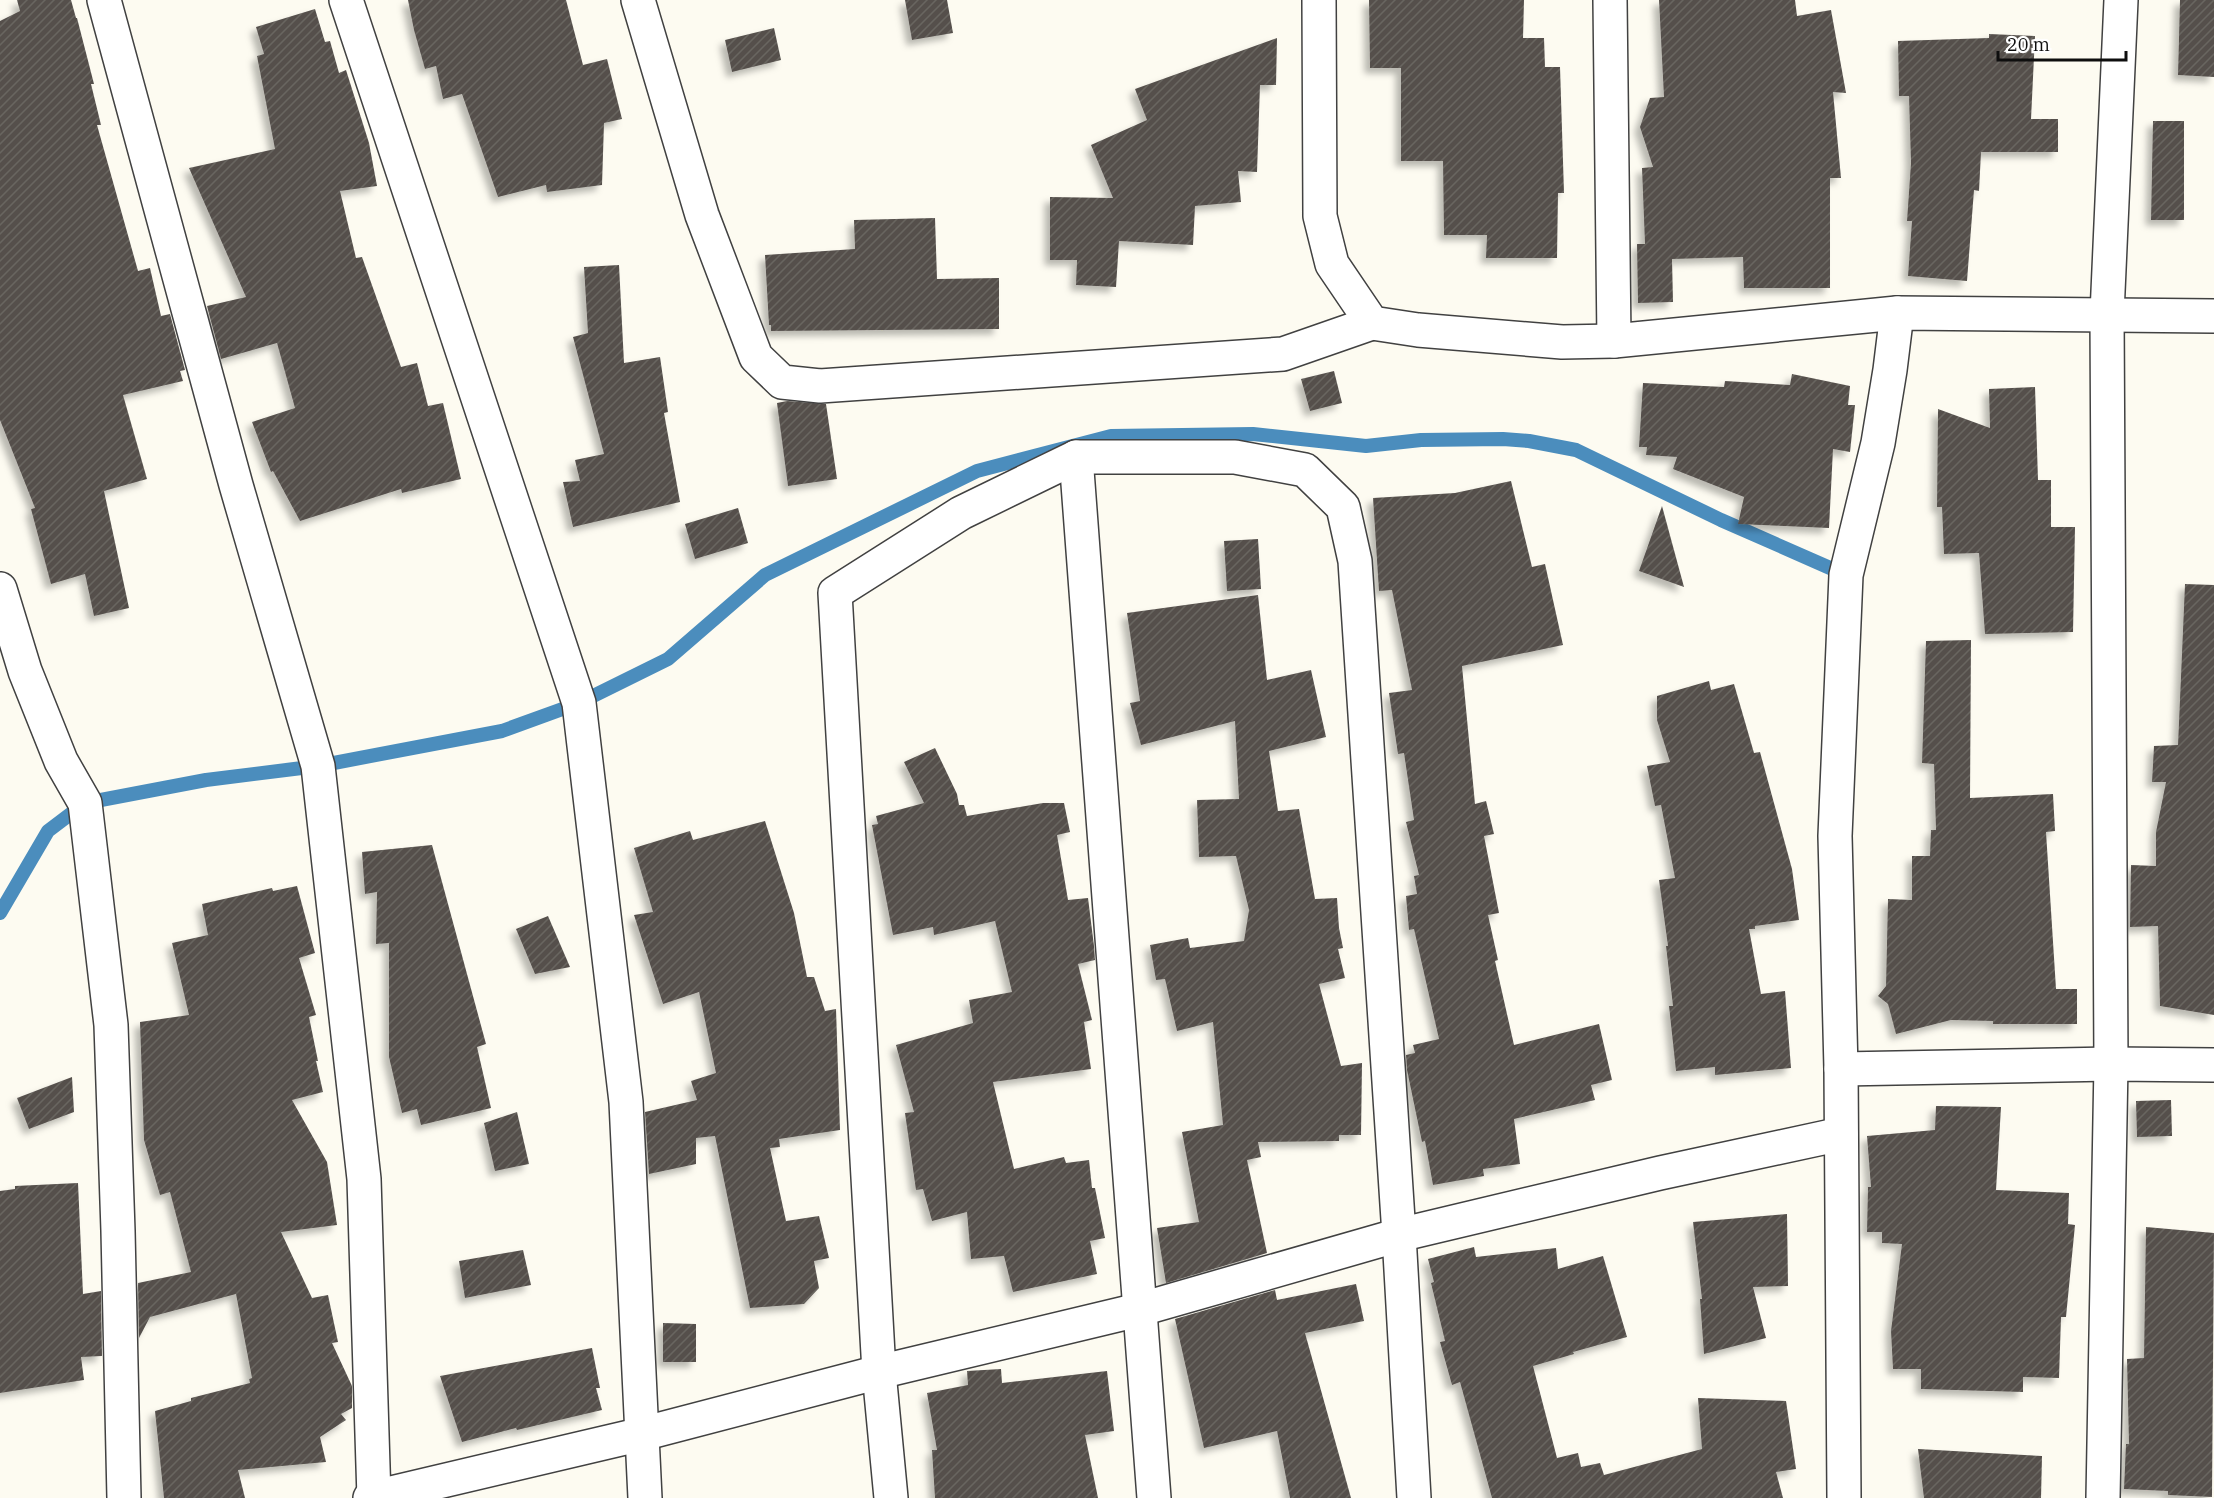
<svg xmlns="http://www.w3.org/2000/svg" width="2214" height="1498" font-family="'IBM Plex Serif',serif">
  <defs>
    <pattern id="building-hatch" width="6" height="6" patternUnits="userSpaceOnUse" patternTransform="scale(1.5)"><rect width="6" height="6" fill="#55504c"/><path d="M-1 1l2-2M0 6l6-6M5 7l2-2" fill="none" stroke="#696561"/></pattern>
    <filter id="shadow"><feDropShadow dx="-5.5" dy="5.5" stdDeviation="3" flood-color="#0004"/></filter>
  </defs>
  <rect width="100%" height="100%" fill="#fdfbf1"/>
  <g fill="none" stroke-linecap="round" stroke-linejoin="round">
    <polyline stroke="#4b8dbd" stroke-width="14" points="0,913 48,831 85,803 206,780 318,766 502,731 579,703 668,659 765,575 977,471 1111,436 1253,434 1366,446 1421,440 1503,439 1529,441 1576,450 1721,520 1846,575"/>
  </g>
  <g fill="url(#building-hatch)" filter="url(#shadow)">
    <polygon points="17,0 71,0 76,18 77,18 94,84 91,84 101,125 97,125 138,271 150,268 161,316 170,314 185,370 180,371 183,381 123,395 147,479 104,491 129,608 94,616 85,574 51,584 31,509 35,508 0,420 0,21 20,11"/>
    <polygon points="408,0 566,0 583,65 607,59 622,119 604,123 602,185 547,192 546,185 498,197 462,94 443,99 436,66 425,69 414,30"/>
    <polygon points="905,0 947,0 953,33 912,40"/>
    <polygon points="1369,0 1524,0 1523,38 1544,38 1545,67 1560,67 1564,193 1558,193 1557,258 1486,258 1487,235 1444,235 1443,161 1401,161 1401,68 1370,68"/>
    <polygon points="1659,0 1795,0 1797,16 1831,10 1846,93 1833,92 1841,178 1830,178 1830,288 1744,288 1743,257 1672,259 1673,302 1638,303 1637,244 1645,244 1642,168 1653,167 1640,127 1650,98 1664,97"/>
    <polygon points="2180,0 2214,0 2214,77 2178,75"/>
    <polygon points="315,9 325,42 330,41 339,73 346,70 369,143 377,186 340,191 356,258 362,257 401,367 417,363 428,406 443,403 461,479 402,493 401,489 300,521 273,471 271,472 252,422 295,408 277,343 221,359 207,306 246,297 189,168 275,149 257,56 264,54 256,27"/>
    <polygon points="774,28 781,60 732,72 725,40"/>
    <polygon points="1989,34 2035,36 2031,119 2058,119 2058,152 1981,152 1979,191 1974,190 1967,281 1908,276 1912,221 1907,221 1911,163 1909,96 1899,96 1898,41 1989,38"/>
    <polygon points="1277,38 1276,85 1260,85 1257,172 1238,171 1241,202 1195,206 1193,245 1119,241 1116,287 1076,285 1077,260 1050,260 1050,197 1113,198 1091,145 1147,120 1135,89"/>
    <polygon points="2153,121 2184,121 2184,220 2151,220"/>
    <polygon points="935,218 937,279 999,278 999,329 771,331 771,325 769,325 765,255 855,249 854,220"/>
    <polygon points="619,265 624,363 660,357 668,412 664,413 680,502 573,527 563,482 580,481 575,460 604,454 573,337 588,333 584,267"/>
    <polygon points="1334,371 1342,403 1310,411 1301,379"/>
    <polygon points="1792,374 1850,386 1848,405 1855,405 1850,452 1833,449 1829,528 1738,524 1744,497 1673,469 1677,457 1646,455 1647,447 1639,447 1643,383 1724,387 1725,381 1790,385"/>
    <polygon points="2035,387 2038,480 2051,480 2051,527 2075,527 2073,632 1985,634 1979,553 1944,554 1942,507 1937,507 1938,409 1990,428 1989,389"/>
    <polygon points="787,401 826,404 837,479 788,486 777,403"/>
    <polygon points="1511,481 1532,567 1545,564 1563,645 1462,666 1475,804 1486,801 1494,834 1484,836 1499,913 1488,915 1498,960 1495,961 1514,1045 1599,1024 1612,1080 1591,1085 1595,1100 1514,1119 1520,1164 1483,1169 1484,1176 1433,1185 1425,1141 1422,1142 1407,1070 1406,1055 1415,1053 1413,1045 1439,1039 1414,929 1409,930 1406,896 1417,894 1414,876 1419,875 1406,822 1414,820 1404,753 1398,754 1389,693 1412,690 1392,590 1379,591 1373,498 1455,493"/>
    <polygon points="1662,506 1684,587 1639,571"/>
    <polygon points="738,508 748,543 695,559 685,524"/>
    <polygon points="1258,539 1261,589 1227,591 1224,541"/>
    <polygon points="2185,584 2214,585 2214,1015 2160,1006 2158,926 2130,927 2131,865 2156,866 2156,832 2166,782 2152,782 2154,746 2178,745"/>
    <polygon points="1258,595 1267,680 1311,670 1326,737 1269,751 1278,811 1299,809 1315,899 1337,898 1339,928 1343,948 1338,949 1345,978 1319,984 1341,1066 1362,1063 1361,1135 1339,1135 1339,1141 1258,1142 1261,1157 1247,1160 1267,1253 1166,1283 1157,1228 1199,1222 1182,1132 1223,1125 1213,1022 1177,1031 1165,979 1156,980 1150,945 1188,938 1190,948 1244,941 1249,910 1236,856 1199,857 1197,800 1239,799 1235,721 1141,745 1130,703 1140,701 1127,613"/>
    <polygon points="1971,640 1970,798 2053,794 2055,831 2046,832 2056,989 2077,989 2077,1024 1993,1024 1993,1021 1951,1020 1896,1034 1888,1004 1878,996 1886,986 1888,899 1912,900 1912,856 1930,856 1931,830 1936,830 1934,764 1922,763 1926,641"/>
    <polygon points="1709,681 1711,690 1734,684 1754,753 1760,752 1792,869 1799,920 1755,926 1755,929 1749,929 1761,994 1785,991 1791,1068 1715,1075 1715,1067 1676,1071 1669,1006 1673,1006 1666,946 1668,946 1659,880 1675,878 1661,805 1655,806 1647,766 1670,762 1657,720 1657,696"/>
    <polygon points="935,748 957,794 959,805 964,805 967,816 1043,803 1064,803 1070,832 1057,835 1068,900 1088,898 1094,946 1095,960 1078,964 1092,1020 1084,1022 1091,1069 993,1082 1014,1169 1064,1157 1066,1163 1089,1160 1092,1188 1095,1188 1105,1238 1090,1241 1097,1274 1013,1292 1004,1256 971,1259 967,1212 932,1221 923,1189 916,1190 905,1113 914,1112 896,1045 973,1023 969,1000 1012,992 995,921 934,935 933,927 893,935 872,825 878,824 876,816 924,803 904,762"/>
    <polygon points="765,821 794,913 807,977 814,977 825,1011 836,1009 840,1130 779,1139 780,1147 770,1148 786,1221 819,1216 829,1258 814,1261 819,1288 804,1304 750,1308 715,1136 696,1138 696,1164 649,1174 645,1112 697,1100 691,1081 716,1073 699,992 663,1004 634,915 653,912 634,848 690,831 693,840"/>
    <polygon points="432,845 486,1044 477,1047 491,1108 421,1125 417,1109 402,1113 389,1057 389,943 376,944 377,892 365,894 362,852"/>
    <polygon points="297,886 315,953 299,958 316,1015 309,1017 318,1061 316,1061 323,1092 292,1100 327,1162 337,1225 281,1232 312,1298 328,1295 338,1342 332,1343 352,1386 352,1408 341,1414 346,1420 320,1437 326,1462 238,1470 245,1498 164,1498 155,1411 191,1401 191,1398 250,1383 249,1379 252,1378 236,1294 150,1317 139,1338 138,1283 191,1272 170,1192 160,1195 144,1140 140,1022 189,1015 172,943 208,935 202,904 272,888 273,891"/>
    <polygon points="548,916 570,967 535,974 516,929"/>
    <polygon points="72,1077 74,1112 29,1129 17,1098"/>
    <polygon points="2171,1100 2172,1136 2137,1137 2136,1101"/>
    <polygon points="1936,1106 2001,1107 1996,1190 2069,1193 2068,1224 2075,1225 2066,1317 2061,1317 2059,1378 2023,1377 2023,1392 1921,1389 1921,1369 1893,1369 1891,1331 1902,1244 1882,1243 1882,1232 1867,1232 1868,1187 1871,1187 1867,1136 1935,1130"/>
    <polygon points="517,1112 529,1164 495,1171 484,1123"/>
    <polygon points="78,1183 83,1294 101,1291 102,1356 81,1357 84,1380 0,1393 0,1191 15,1189 15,1186"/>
    <polygon points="1787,1214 1788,1286 1753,1287 1766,1338 1704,1354 1700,1299 1702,1299 1693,1222"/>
    <polygon points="2146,1227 2214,1233 2212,1497 2168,1495 2168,1491 2124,1489 2126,1444 2129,1444 2127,1359 2144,1358"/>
    <polygon points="1474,1247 1476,1257 1556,1248 1558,1269 1603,1256 1627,1337 1573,1352 1574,1354 1533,1366 1557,1458 1578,1453 1581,1467 1600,1463 1604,1475 1702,1449 1698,1398 1786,1401 1796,1469 1776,1472 1783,1498 1492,1498 1460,1382 1452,1385 1440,1342 1445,1341 1431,1283 1434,1282 1428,1259"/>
    <polygon points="523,1250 531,1285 465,1298 459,1261"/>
    <polygon points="1356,1284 1364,1321 1305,1333 1351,1498 1290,1498 1277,1431 1204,1448 1175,1319 1275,1290 1277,1300"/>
    <polygon points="663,1323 696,1324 696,1362 663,1362"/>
    <polygon points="592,1348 600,1388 596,1388 602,1410 517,1430 516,1428 462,1442 440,1376"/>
    <polygon points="1001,1369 1002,1383 1107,1371 1114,1431 1085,1435 1098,1498 935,1498 932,1450 937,1450 927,1393 968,1385 967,1371"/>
    <polygon points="1918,1449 2042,1456 2041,1498 1924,1498"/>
  </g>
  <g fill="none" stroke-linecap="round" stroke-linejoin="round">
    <defs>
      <g id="minor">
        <polyline points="104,0 236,485 318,766 364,1179 374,1498"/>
        <polyline points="346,0 579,703 626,1102 645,1498"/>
        <polyline points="638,0 702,215 756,357 782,382 820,386 1283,354 1372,323"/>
        <polyline points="1319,0 1320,216 1332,264 1372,323 1418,330 1562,342 1614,341 1897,313 2214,316"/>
        <polyline points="1610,0 1614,341"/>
        <polyline points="1076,457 1154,1498"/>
        <polyline points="0,589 25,671 61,761 85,803 111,1025 118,1231 124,1498"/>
        <polyline points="1841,1069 2111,1064 2214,1065"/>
        <polyline points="370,1498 642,1434 879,1372 1138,1310 1399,1235 1660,1173 1841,1134"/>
        <polyline points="891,1498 879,1372 835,593 961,513 1076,457 1235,457 1305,470 1343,507 1355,561 1399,1235 1414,1498"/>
        <polyline points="1844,1498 1841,1069 1835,836 1846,575 1878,443 1890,370 1897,313"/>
        <polyline points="2103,1498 2111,1064 2107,314 2121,0"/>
      </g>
    </defs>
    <use href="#minor" stroke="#414141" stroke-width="36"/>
    <use href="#minor" stroke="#fff" stroke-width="33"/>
  </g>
  <path d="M1998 51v9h128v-9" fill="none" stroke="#0e0e0e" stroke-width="3"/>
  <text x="2007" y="51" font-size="18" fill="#0e0e0e" stroke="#ffffff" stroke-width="4.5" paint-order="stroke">20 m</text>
</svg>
